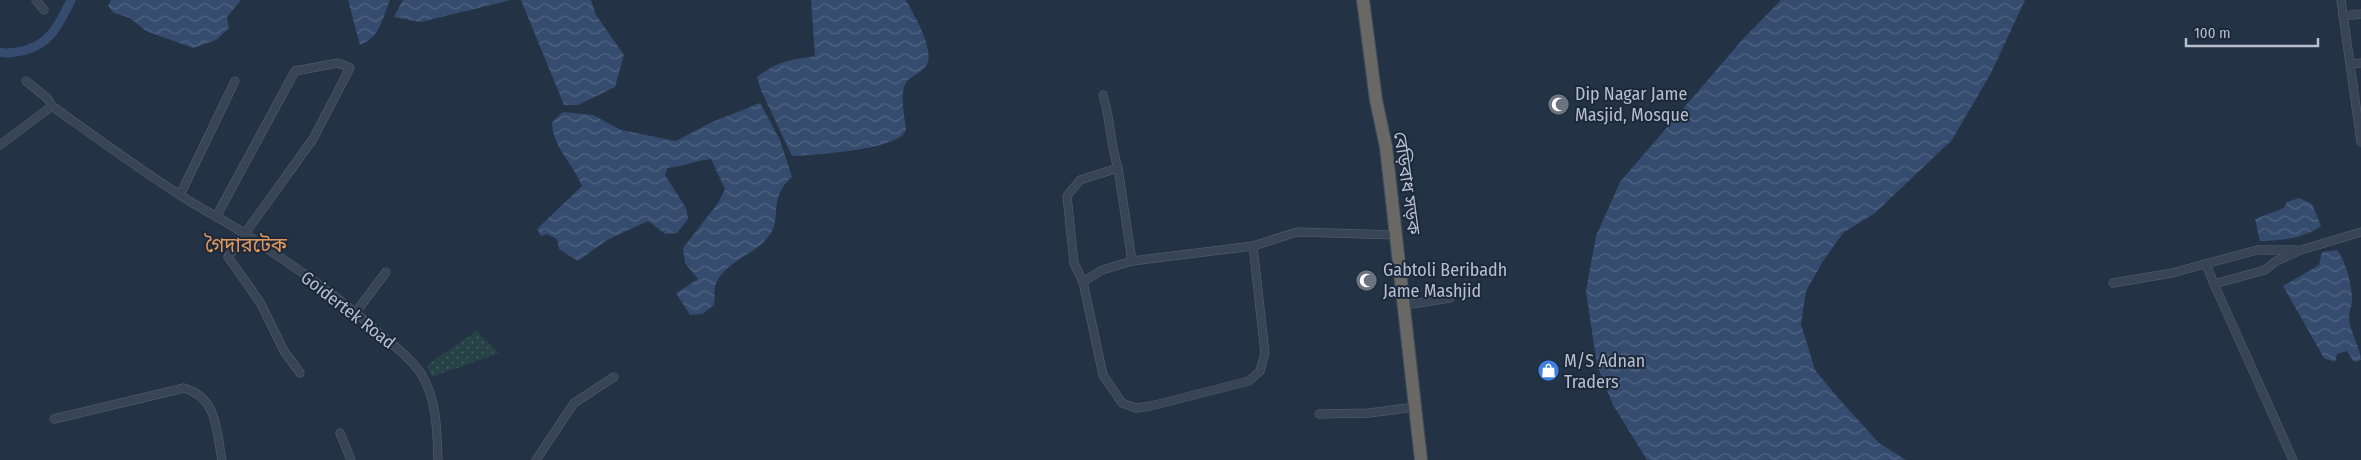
<svg xmlns="http://www.w3.org/2000/svg" width="2361" height="460" font-family="'Fira Sans Condensed','Noto Sans Bengali',sans-serif">
  <defs>
    <pattern id="green-dots" width="8" height="8" patternUnits="userSpaceOnUse" patternTransform="scale(1.25)"><rect width="8" height="8" fill="#264246"/><path d="M2 2h.1M6 6h.1" fill="none" stroke="#435c60" stroke-width="1.8" stroke-linecap="round"/></pattern>
    <pattern id="water-waves" width="16" height="10" patternUnits="userSpaceOnUse" patternTransform="scale(1.25)"><rect width="16" height="10" fill="#364c6e"/><path d="M0 5q4-4 8 0t8 0" fill="none" stroke="#516482"/></pattern>
  </defs>
  <rect width="100%" height="100%" fill="#243245"/>
  <polygon fill="url(#green-dots)" points="477,331 499,353 432,377 427,365"/>
  <g fill="url(#water-waves)">
    <polygon points="111,0 241,0 227,17 229,28 216,40 193,48 146,31 130,18 114,13 108,6"/>
    <path d="M348,0H390C383,17 380,38 360,45Z"/>
    <polygon points="403,0 511,0 421,22 394,17"/>
    <polygon points="521,0 591,0 596,15 624,55 615,87 578,105 564,105"/>
    <path d="M811,0H906C914,15 932,45 928,62C926,70 914,75 908,80C898,91 905,117 906,130C900,150 813,155 792,156L761,90L757,77C778,61 790,60 815,56Z"/>
    <polygon points="1781,0 2025,0 1991,73 1952,140 1875,213 1843,233 1823,261 1806,291 1801,324 1815,370 1839,399 1879,443 1906,460 1647,460 1613,405 1597,365 1586,291 1596,236 1620,182 1743,39"/>
    <path d="M760,103L780,140L792,177C767,199 783,218 769,236C756,254 722,263 715,286C714,292 715,299 714,305L702,314L690,315L676,293L698,279L685,263L683,248L718,203L725,189L711,159C696,160 683,167 667,168L665,175L686,208L688,219L677,233L665,234L648,221L607,240L578,261L559,249L557,239L547,234L541,236L537,229L582,186C573,163 552,147 552,122L563,112L593,115L621,130L676,141L710,123Z"/>
    <path d="M2299,198L2312,204L2321,226C2305,238 2280,241 2260,241L2255,219L2284,208L2287,202Z"/>
    <path d="M2337,250C2346,262 2352,284 2352,299C2352,305 2349,312 2349,318C2350,333 2360,346 2361,360L2354,362L2347,351L2337,354L2335,362L2324,358L2283,286L2319,265L2322,252Z"/>
  </g>
  <g fill="none" stroke-linecap="round" stroke-linejoin="round">
    <path stroke="#364c6e" stroke-width="9" d="M0,52C5,54 10,53 16,52C48,48 58,27 71,0"/>
    <defs>
      <g id="minor">
        <polyline points="36,0 44,10"/>
        <polyline points="2341,0 2361,142"/>
        <polyline points="2343,16 2361,14"/>
        <polyline points="2351,64 2361,63"/>
        <path d="M26,81L47,98L52,106C94,136 136,167 180,195C201,209 224,220 245,234C291,264 338,296 379,333C394,346 412,359 422,375C437,401 437,431 438,460"/>
        <path d="M1103,95C1111,120 1110,145 1118,168L1132,261"/>
        <polyline points="0,145 52,106"/>
        <polyline points="1118,168 1080,180 1067,196 1074,263 1083,282 1103,375 1122,403 1136,408 1151,406 1249,381 1260,371 1265,353 1253,246"/>
        <polyline points="180,195 235,81"/>
        <polyline points="216,217 295,71 338,63 350,68 313,139 228,257 260,302 284,351 300,373"/>
        <polyline points="2206,264 2214,284"/>
        <polyline points="1083,282 1102,270 1132,261 1253,246 1297,232 1396,235"/>
        <polyline points="2113,283 2172,273 2257,250 2296,250"/>
        <polyline points="1405,305 1450,298"/>
        <polyline points="356,312 386,272"/>
        <polyline points="1319,414 1369,413 1415,407"/>
        <path d="M54,419L184,388C218,398 216,430 222,460"/>
        <polyline points="340,433 351,460"/>
        <polyline points="536,460 574,403 614,377"/>
        <polyline points="2293,460 2214,284 2265,270 2276,261 2301,250 2361,232"/>
      </g>
      <polyline id="trunk" points="1363,0 1376,100 1386,147 1421,460"/>
    </defs>
    <use href="#minor" stroke="#576272" stroke-width="9"/>
    <use href="#trunk" stroke="#434f5f" stroke-width="14"/>
    <use href="#minor" stroke="#394454" stroke-width="8"/>
    <use href="#trunk" stroke="#696864" stroke-width="12"/>
  </g>
  <defs>
    <symbol id="mosque-disc" viewBox="-11 -11 22 22"><circle r="9.5" fill="#6b7280" stroke="#1d293a"/><path d="M3.5-4.9A6 6 0 1 0 3.5 4.9A5 5 0 1 1 3.5-4.9Z" fill="#fff"/></symbol>
    <symbol id="shop-disc" viewBox="-11 -11 22 22"><circle r="9.5" fill="#3f7fe0" stroke="#1d293a"/><path d="M-5-2.5h2.3a2.7 3.5 0 0 1 5.4 0H5L5.5 6h-11ZM-1.5-2.5h3a1.5 2.3 0 0 0-3 0Z" fill="#fff"/></symbol>
  </defs>
  <g fill-rule="evenodd">
    <use href="#mosque-disc" x="1546" y="92" width="25" height="25"/>
    <use href="#mosque-disc" x="1354" y="268" width="25" height="25"/>
    <use href="#shop-disc" x="1536" y="358" width="25" height="25"/>
  </g>
  <g text-anchor="middle" stroke-width="4" stroke-linejoin="round" paint-order="stroke">
    <g font-size="18" fill="#b6bfce" stroke="#1d293a" text-anchor="start">
      <text x="1575" y="100">Dip Nagar Jame<tspan x="1575" dy="21">Masjid, Mosque</tspan></text>
      <text x="1383" y="276">Gabtoli Beribadh<tspan x="1383" dy="21">Jame Mashjid</tspan></text>
      <text x="1564" y="367">M/S Adnan<tspan x="1564" dy="21">Traders</tspan></text>
    </g>
    <g font-size="18" fill="#b6bfce" stroke="#1d293a">
      <text transform="translate(1407 183) rotate(82)" y="6">বেড়িবাধ সড়ক</text>
      <text transform="translate(348 310) rotate(38)" y="6">Goidertek Road</text>
    </g>
    <g font-size="20" fill="#e0985f" stroke="#1d293a">
      <text x="246" y="252">গৈদারটেক</text>
    </g>
  </g>
  <path d="M2186 38v8h132v-8" fill="none" stroke="#b6bfce" stroke-width="2.5"/>
  <text x="2194" y="38" font-size="15" fill="#b6bfce" stroke="#1d293a" stroke-width="4" paint-order="stroke">100 m</text>
</svg>
